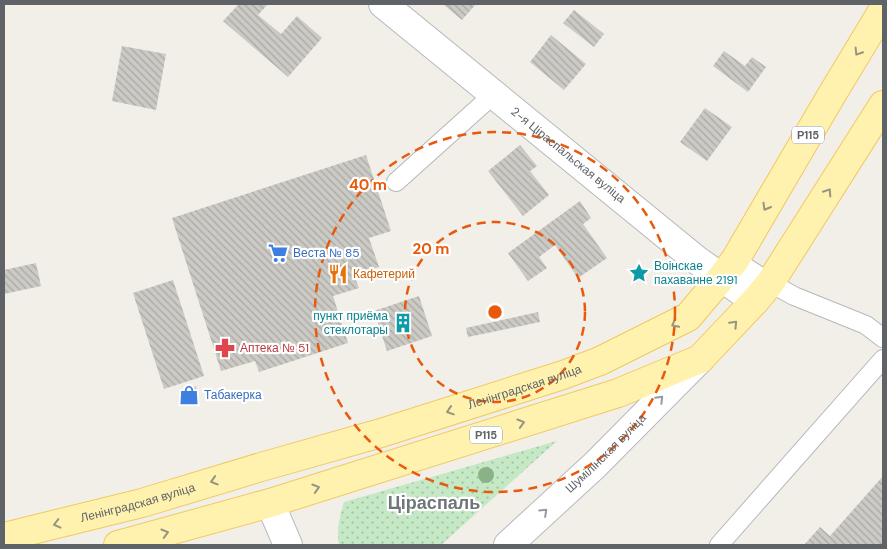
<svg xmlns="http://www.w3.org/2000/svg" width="887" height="549" font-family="'DM Sans',sans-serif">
  <defs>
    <pattern id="grass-dots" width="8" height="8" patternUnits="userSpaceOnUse" patternTransform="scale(1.25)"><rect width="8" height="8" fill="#c5e8c5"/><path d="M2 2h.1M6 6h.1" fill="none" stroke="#a3c0a4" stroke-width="1.8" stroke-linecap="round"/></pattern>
    <pattern id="building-back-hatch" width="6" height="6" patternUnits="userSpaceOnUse" patternTransform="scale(1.25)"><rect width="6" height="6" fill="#cccac5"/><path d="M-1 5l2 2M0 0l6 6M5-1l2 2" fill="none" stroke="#a9a8a4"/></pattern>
  </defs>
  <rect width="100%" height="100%" fill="#f1efe8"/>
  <path fill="url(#grass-dots)" d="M557,441L441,545H339C336,531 340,516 344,502Z"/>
  <g fill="url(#building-back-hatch)">
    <polygon points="239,4 268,4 258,15 281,34 297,16 322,38 288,77 223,21"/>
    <polygon points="443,4 476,4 462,20"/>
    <polygon points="574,10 604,34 594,47 563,23"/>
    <polygon points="551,35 586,64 564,90 530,62"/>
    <polygon points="122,46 166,54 156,110 112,101"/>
    <polygon points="724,51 745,66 752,57 766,67 748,92 713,66"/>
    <polygon points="705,108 732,127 707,161 680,142"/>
    <polygon points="520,145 537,166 530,171 549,195 523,216 488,171"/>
    <polygon points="366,155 391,231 369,238 379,267 354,275 359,288 333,296 348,343 259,372 255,361 221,371 172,218"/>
    <polygon points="580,201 591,218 583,224 607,258 578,278 555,245 539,257 547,268 528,281 508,253"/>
    <polygon points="36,263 41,286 4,294 4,270"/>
    <polygon points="173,280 204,376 164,389 133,293"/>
    <polygon points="419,296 432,336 387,351 374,311"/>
    <polygon points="538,312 540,322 468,337 466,328"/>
    <polygon points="196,386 199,400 182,405 179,391"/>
    <polygon points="883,476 883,544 882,545 804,545 820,527 830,536"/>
  </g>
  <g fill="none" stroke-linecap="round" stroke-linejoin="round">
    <defs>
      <g id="service">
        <polyline points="396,182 494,94"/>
        <polyline points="735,260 770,283 794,296 866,325 883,338"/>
        <polyline points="719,545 883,359"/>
      </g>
      <g id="minor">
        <path id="s1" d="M383,4L698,261L755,301"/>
      </g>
      <g id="secondary">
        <polyline points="270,503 288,545"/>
        <path id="s2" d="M508,545L595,465L700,359"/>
      </g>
      <g id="primary">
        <path id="s3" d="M4,537L142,503L261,467L381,433L563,375L600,361L688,317L721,278L735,260L831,96L883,10"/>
        <polyline points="118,545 270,503 618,393 700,359 755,301 770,283 883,105"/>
      </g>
    </defs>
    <use href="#service" stroke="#b5b8bc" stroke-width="20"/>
    <use href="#minor" stroke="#b5b8bc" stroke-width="30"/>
    <use href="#secondary" stroke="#b6babf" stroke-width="30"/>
    <use href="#primary" stroke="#f2c960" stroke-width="30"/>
    <use href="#service" stroke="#fff" stroke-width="18"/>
    <use href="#minor" stroke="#fff" stroke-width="28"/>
    <use href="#secondary" stroke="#fff" stroke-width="28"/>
    <use href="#primary" stroke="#fff2af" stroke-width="28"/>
  </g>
  <circle fill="#89b387" cx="486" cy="475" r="8"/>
  <defs><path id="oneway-chevron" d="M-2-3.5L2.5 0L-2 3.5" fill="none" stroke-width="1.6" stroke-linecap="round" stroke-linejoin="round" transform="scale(1.25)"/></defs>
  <g stroke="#979581">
    <use href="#oneway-chevron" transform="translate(858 52) rotate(122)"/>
    <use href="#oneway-chevron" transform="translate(828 192) rotate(-57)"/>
    <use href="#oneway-chevron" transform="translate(766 207) rotate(120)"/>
    <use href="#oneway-chevron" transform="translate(675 324) rotate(153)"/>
    <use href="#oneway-chevron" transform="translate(734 324) rotate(-46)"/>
    <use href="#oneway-chevron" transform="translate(450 411) rotate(162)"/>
    <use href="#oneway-chevron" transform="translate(521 423) rotate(-17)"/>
    <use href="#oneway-chevron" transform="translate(214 481) rotate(163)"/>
    <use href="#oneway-chevron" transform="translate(316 488) rotate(-17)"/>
    <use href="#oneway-chevron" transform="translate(57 524) rotate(166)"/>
    <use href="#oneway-chevron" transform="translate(165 533) rotate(-16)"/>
  </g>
  <g stroke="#979a9d">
    <use href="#oneway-chevron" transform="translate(660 399) rotate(-45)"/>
    <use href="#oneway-chevron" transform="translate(544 512) rotate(-43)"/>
  </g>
  <g fill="none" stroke="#e8590c" stroke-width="2.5" stroke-dasharray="9 6">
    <circle cx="495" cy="312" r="90"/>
    <circle cx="495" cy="312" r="180"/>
  </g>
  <defs>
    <symbol id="supermarket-bare" viewBox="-9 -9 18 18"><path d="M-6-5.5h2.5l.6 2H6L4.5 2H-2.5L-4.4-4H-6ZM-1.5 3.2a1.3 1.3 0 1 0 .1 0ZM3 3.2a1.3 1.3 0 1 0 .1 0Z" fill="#3f7fe0" stroke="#fff" stroke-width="2.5" paint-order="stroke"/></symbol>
    <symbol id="sight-bare" viewBox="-9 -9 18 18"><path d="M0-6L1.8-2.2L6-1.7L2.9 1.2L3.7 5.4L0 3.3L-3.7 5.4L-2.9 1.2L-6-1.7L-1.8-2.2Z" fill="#0f9aa8" stroke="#fff" stroke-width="2.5" paint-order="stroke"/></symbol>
    <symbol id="restaurant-bare" viewBox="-9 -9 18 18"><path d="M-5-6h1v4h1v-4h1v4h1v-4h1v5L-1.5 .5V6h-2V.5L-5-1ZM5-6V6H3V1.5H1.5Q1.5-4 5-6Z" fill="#e8710a" stroke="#fff" stroke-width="2.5" paint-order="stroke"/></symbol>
    <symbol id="building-bare" viewBox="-9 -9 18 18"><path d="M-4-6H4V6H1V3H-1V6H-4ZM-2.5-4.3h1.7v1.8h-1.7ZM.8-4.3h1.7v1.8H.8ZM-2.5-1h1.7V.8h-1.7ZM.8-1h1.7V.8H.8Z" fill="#0f9aa8" stroke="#fff" stroke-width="2.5" paint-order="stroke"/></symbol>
    <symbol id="pharmacy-bare" viewBox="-9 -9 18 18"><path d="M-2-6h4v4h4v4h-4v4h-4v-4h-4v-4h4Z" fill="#e0444e" stroke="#fff" stroke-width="2.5" paint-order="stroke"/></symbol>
    <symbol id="shop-bare" viewBox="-9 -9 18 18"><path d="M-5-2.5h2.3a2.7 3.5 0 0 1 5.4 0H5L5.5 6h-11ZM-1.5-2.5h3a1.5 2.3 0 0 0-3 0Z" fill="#3f7fe0" stroke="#fff" stroke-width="2.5" paint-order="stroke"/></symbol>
  </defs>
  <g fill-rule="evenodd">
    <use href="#supermarket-bare" x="264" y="239" width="28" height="28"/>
    <use href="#sight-bare" x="625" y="259" width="28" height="28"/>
    <use href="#restaurant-bare" x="324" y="260" width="28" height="28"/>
    <use href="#building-bare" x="389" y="309" width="28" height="28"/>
    <use href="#pharmacy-bare" x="211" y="334" width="28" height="28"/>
    <use href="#shop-bare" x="175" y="381" width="28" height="28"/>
  </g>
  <g text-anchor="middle" stroke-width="4.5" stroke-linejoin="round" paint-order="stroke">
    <g fill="#fff" stroke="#8f9295" stroke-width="1">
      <rect x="792" y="126.5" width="32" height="17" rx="4"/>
      <rect x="470" y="426.5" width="32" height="17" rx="4"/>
    </g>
    <g font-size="11" font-weight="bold" fill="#5f6368">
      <text x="808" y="139">Р115</text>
      <text x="486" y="439">Р115</text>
    </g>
    <g font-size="12" fill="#5f6368" stroke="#fff">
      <text dy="4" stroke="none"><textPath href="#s1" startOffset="239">2-я Ціраспальская вуліца</textPath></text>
      <text dy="4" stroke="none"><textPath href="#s3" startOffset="542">Ленінградская вуліца</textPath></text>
      <text dy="4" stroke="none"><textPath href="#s2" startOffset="134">Шумілінская вуліца</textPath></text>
      <text dy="4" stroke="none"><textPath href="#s3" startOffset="138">Ленінградская вуліца</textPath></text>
    </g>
    <g font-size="12" fill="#366cbe" stroke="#fff" text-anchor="start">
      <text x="293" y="257">Веста № 85</text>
      <text x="204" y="399">Табакерка</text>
    </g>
    <g font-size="12" fill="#0d838f" stroke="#fff" text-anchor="start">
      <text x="654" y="270">Воінскае<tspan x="654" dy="14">пахаванне 2191</tspan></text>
      <text x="388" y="320" text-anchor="end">пункт приёма<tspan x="388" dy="14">стеклотары</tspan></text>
    </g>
    <g font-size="12" fill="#c56008" stroke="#fff" text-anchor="start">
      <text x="353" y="278">Кафетерий</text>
    </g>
    <g font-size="12" fill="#be3a42" stroke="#fff" text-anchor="start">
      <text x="240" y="352">Аптека № 51</text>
    </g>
    <g font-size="18" font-weight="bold" fill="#70757a" stroke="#fff">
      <text x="434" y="509">Ціраспаль</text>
    </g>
  </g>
  <circle cx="495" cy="312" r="8" fill="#e8590c" stroke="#fff" stroke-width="2.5"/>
  <g font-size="15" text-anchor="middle" font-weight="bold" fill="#e8590c" stroke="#fff" stroke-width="4.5" stroke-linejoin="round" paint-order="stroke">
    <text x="368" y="190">40 m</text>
    <text x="431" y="254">20 m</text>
  </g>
  <rect width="887" height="549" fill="none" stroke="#5f6368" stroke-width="10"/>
</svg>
